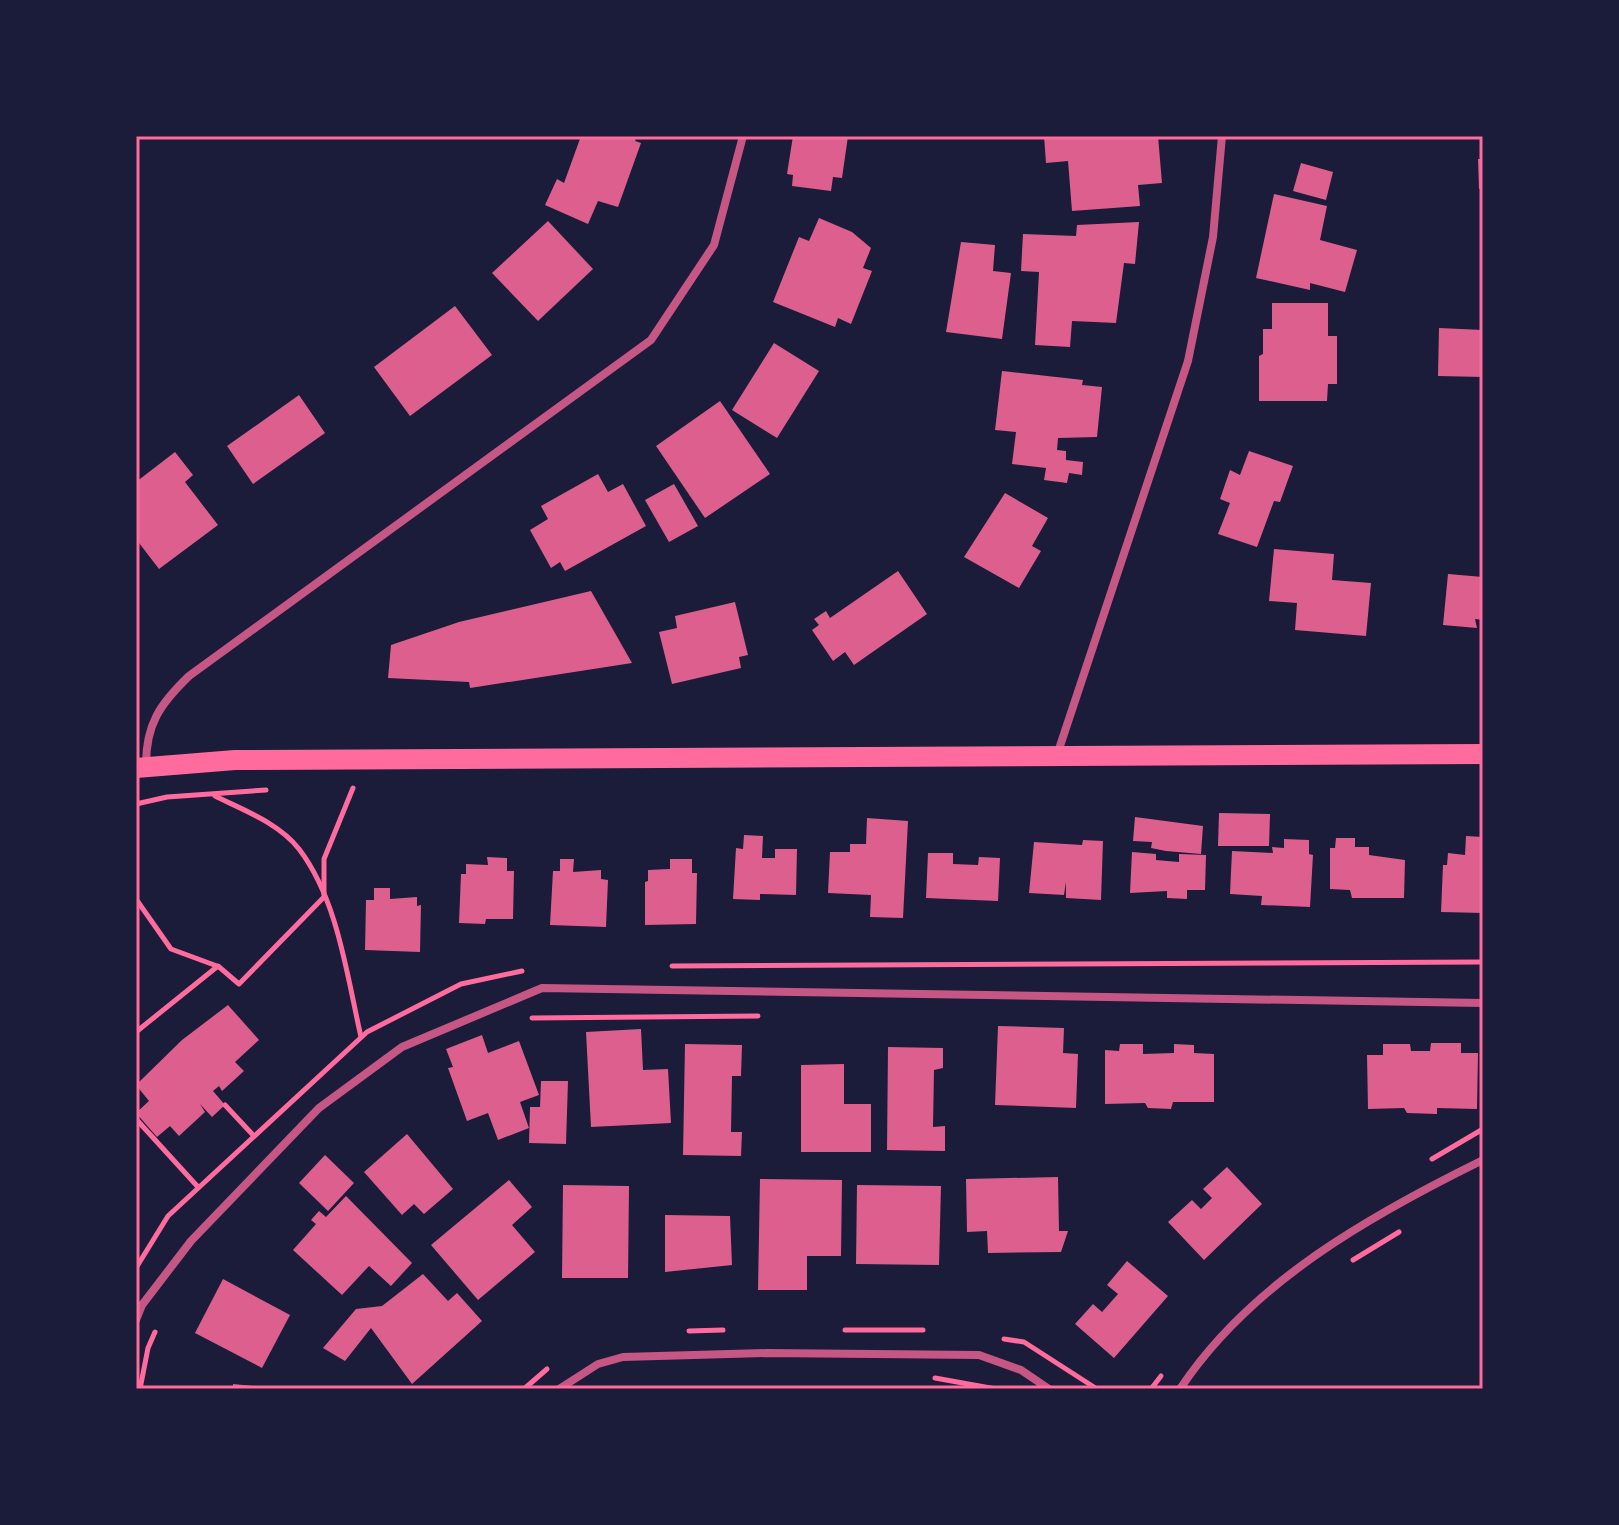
<svg xmlns="http://www.w3.org/2000/svg" width="1619" height="1525" font-family="Poppins,sans-serif">
  <rect width="100%" height="100%" fill="#1b1b3a"/>
  <g fill="#dd5f8e">
    <polygon points="581,136 637,136 635,141 641,143 618,207 598,201 588,224 545,205 557,179 564,183"/>
    <polygon points="793,136 848,136 842,178 833,177 831,191 792,186 793,175 787,174"/>
    <polygon points="1044,136 1158,136 1162,183 1138,185 1140,206 1072,211 1068,161 1046,163"/>
    <polygon points="1478,159 1483,159 1483,189 1479,189"/>
    <polygon points="1301,163 1333,172 1326,200 1293,191"/>
    <polygon points="1274,194 1327,206 1320,240 1357,250 1345,292 1310,283 1310,290 1256,278"/>
    <polygon points="819,218 852,232 871,248 863,268 872,271 851,324 838,318 835,327 773,302 799,237 809,241"/>
    <polygon points="548,221 593,269 538,321 492,273"/>
    <polygon points="1139,222 1135,264 1124,263 1116,323 1072,321 1070,347 1035,345 1039,272 1021,271 1023,234 1076,236 1077,225"/>
    <polygon points="961,242 995,245 993,271 1011,273 1002,339 946,332"/>
    <polygon points="1272,303 1328,303 1328,336 1337,336 1337,384 1328,384 1327,401 1259,401 1259,356 1263,354 1263,329 1272,329"/>
    <polygon points="455,306 492,355 410,416 374,367"/>
    <polygon points="1439,328 1483,330 1483,377 1438,376"/>
    <polygon points="774,343 819,371 777,438 732,410"/>
    <polygon points="1002,371 1083,380 1082,385 1102,387 1097,437 1058,438 1057,450 1066,451 1066,460 1083,462 1082,475 1069,473 1067,483 1044,480 1046,468 1012,464 1016,432 995,430"/>
    <polygon points="299,395 325,433 253,484 227,446"/>
    <polygon points="720,401 770,474 705,518 656,446"/>
    <polygon points="1249,451 1293,466 1280,502 1274,501 1257,547 1218,534 1230,503 1220,499 1230,470 1240,475"/>
    <polygon points="175,452 193,475 185,482 218,525 159,569 136,539 136,482"/>
    <polygon points="598,474 608,492 623,484 646,526 565,571 560,562 551,568 530,530 548,519 541,506"/>
    <polygon points="674,484 698,526 669,542 645,500"/>
    <polygon points="1005,493 1048,518 1032,546 1041,551 1019,588 964,557"/>
    <polygon points="1274,549 1334,554 1332,580 1371,583 1366,636 1295,630 1297,603 1269,601"/>
    <polygon points="898,571 927,614 854,665 845,652 833,661 812,630 819,625 814,619 826,611 830,618"/>
    <polygon points="1448,574 1483,577 1483,620 1475,619 1477,628 1443,625"/>
    <polygon points="591,591 632,663 470,688 469,682 388,678 391,645 459,622"/>
    <polygon points="735,602 748,655 739,657 741,668 672,684 659,632 677,628 675,616"/>
    <polygon points="1219,813 1270,814 1269,846 1218,846"/>
    <polygon points="1135,817 1203,826 1201,854 1166,851 1151,848 1152,842 1133,841"/>
    <polygon points="867,818 908,821 903,918 870,917 871,895 828,893 830,852 850,852 850,844 866,844"/>
    <polygon points="744,835 763,836 762,858 775,858 775,849 797,849 796,895 760,894 760,900 733,899 736,848 743,849"/>
    <polygon points="1466,836 1483,837 1483,913 1441,912 1443,865 1447,865 1448,853 1465,855"/>
    <polygon points="1336,838 1355,838 1355,847 1369,847 1369,855 1405,860 1404,898 1352,898 1350,890 1330,889 1330,848 1335,848"/>
    <polygon points="1284,839 1309,840 1309,854 1313,855 1310,907 1261,905 1262,896 1230,894 1232,851 1273,853 1272,847 1284,848"/>
    <polygon points="1083,840 1103,841 1101,900 1066,898 1066,882 1064,895 1029,893 1034,842 1082,845"/>
    <polygon points="1132,852 1156,854 1156,860 1179,862 1179,854 1206,855 1205,890 1187,890 1187,899 1167,898 1167,891 1130,893"/>
    <polygon points="928,853 953,853 953,864 978,865 979,857 1000,858 998,901 926,898"/>
    <polygon points="487,857 507,858 507,871 514,871 513,919 486,919 485,924 459,923 461,874 466,874 466,864 488,865"/>
    <polygon points="560,859 574,859 573,872 601,870 601,879 608,880 606,927 550,925 553,871 560,871"/>
    <polygon points="670,859 692,859 692,873 697,873 696,924 645,925 645,882 648,881 648,870 670,869"/>
    <polygon points="374,888 390,888 390,899 417,897 417,906 421,905 420,952 365,950 366,900 374,900"/>
    <polygon points="228,1005 259,1040 235,1062 244,1071 222,1091 219,1086 213,1091 225,1105 212,1117 200,1104 205,1112 179,1136 170,1126 157,1137 136,1113 149,1101 136,1085 182,1040"/>
    <polygon points="998,1026 1064,1028 1063,1053 1078,1054 1076,1108 995,1105"/>
    <polygon points="641,1029 643,1070 668,1069 671,1123 591,1127 586,1032"/>
    <polygon points="482,1035 488,1053 519,1041 539,1095 520,1102 529,1128 498,1140 488,1113 467,1121 448,1068 453,1067 446,1049"/>
    <polygon points="1431,1043 1461,1043 1461,1053 1478,1053 1477,1109 1437,1108 1437,1114 1407,1113 1404,1108 1368,1109 1367,1055 1383,1055 1383,1044 1410,1044 1411,1051 1430,1051"/>
    <polygon points="685,1044 742,1045 741,1076 732,1076 731,1132 742,1132 741,1156 683,1155"/>
    <polygon points="1120,1044 1143,1044 1143,1054 1174,1053 1174,1044 1194,1045 1194,1053 1214,1054 1214,1102 1173,1102 1171,1109 1148,1108 1145,1103 1105,1104 1105,1050 1119,1051"/>
    <polygon points="888,1047 943,1048 943,1068 934,1070 933,1127 945,1126 945,1151 887,1150"/>
    <polygon points="844,1064 844,1104 871,1104 871,1152 801,1152 801,1065"/>
    <polygon points="541,1081 568,1081 566,1144 529,1143 530,1107 540,1107"/>
    <polygon points="407,1134 453,1189 424,1214 414,1204 402,1215 364,1172"/>
    <polygon points="325,1155 354,1183 328,1211 299,1183"/>
    <polygon points="1227,1167 1262,1204 1204,1260 1168,1222 1192,1200 1201,1209 1212,1198 1203,1189"/>
    <polygon points="1058,1177 1059,1231 1068,1231 1061,1252 988,1253 987,1231 967,1232 966,1179"/>
    <polygon points="760,1179 842,1180 841,1256 807,1256 807,1290 758,1290"/>
    <polygon points="509,1180 532,1207 512,1225 535,1252 478,1300 431,1245"/>
    <polygon points="563,1185 629,1186 628,1278 562,1278"/>
    <polygon points="857,1185 941,1186 939,1265 856,1264"/>
    <polygon points="346,1196 412,1263 391,1286 369,1266 342,1295 293,1250 316,1224 311,1220 319,1211 326,1217"/>
    <polygon points="665,1215 730,1216 732,1265 665,1272"/>
    <polygon points="1127,1261 1168,1296 1114,1358 1075,1324 1093,1304 1102,1312 1118,1294 1107,1285"/>
    <polygon points="423,1274 448,1301 457,1293 482,1321 412,1384 371,1328 345,1361 323,1348 356,1309 382,1306"/>
    <polygon points="223,1279 290,1315 262,1368 195,1333"/>
    <polygon points="233,1384 263,1387 263,1389 233,1389"/>
  </g>
  <g fill="none" stroke-linecap="round" stroke-linejoin="round">
    <g stroke="#ff6b9d" stroke-width="5">
      <path d="M215,796C243,810 279,823 299,849C338,900 347,976 361,1037"/>
      <polyline points="136,804 167,797 266,790"/>
      <polyline points="136,899 171,949 217,966"/>
      <polyline points="672,966 1483,962"/>
      <polyline points="532,1018 758,1016"/>
      <polyline points="136,1032 218,966 239,984 324,897 324,859 353,788"/>
      <polyline points="225,1105 253,1135"/>
      <polyline points="136,1119 198,1187"/>
      <polyline points="1432,1159 1483,1129"/>
      <polyline points="1353,1260 1399,1232"/>
      <polyline points="136,1268 168,1216 367,1032 461,984 522,971"/>
      <polyline points="845,1330 923,1330"/>
      <polyline points="689,1331 723,1330"/>
      <polyline points="1004,1339 1024,1342 1097,1389"/>
      <polyline points="935,1378 996,1389"/>
      <polyline points="140,1389 148,1348 155,1332"/>
      <polyline points="524,1389 547,1369"/>
      <polyline points="1151,1389 1161,1376"/>
    </g>
    <g stroke="#c65784" stroke-width="8">
      <polyline points="1057,755 1188,361 1213,237 1222,136"/>
      <path d="M146,765C146,724 160,704 189,676L651,340L714,245L743,136"/>
      <polyline points="136,1320 142,1305 191,1241 319,1108 402,1047 542,988 1483,1003"/>
      <polyline points="559,1389 598,1364 623,1357 767,1353 979,1355 1021,1370 1049,1389"/>
      <path d="M1180,1389C1251,1282 1371,1215 1483,1160"/>
    </g>
    <polyline stroke="#ff6b9d" stroke-width="20" points="136,768 235,760 1483,754"/>
  </g>
  <rect width="1619" height="1525" fill="none" stroke="#1b1b3a" stroke-width="276"/>
  <rect x="138" y="138" width="1343" height="1249" fill="none" stroke="#ff6b9d" stroke-width="3"/>
</svg>
